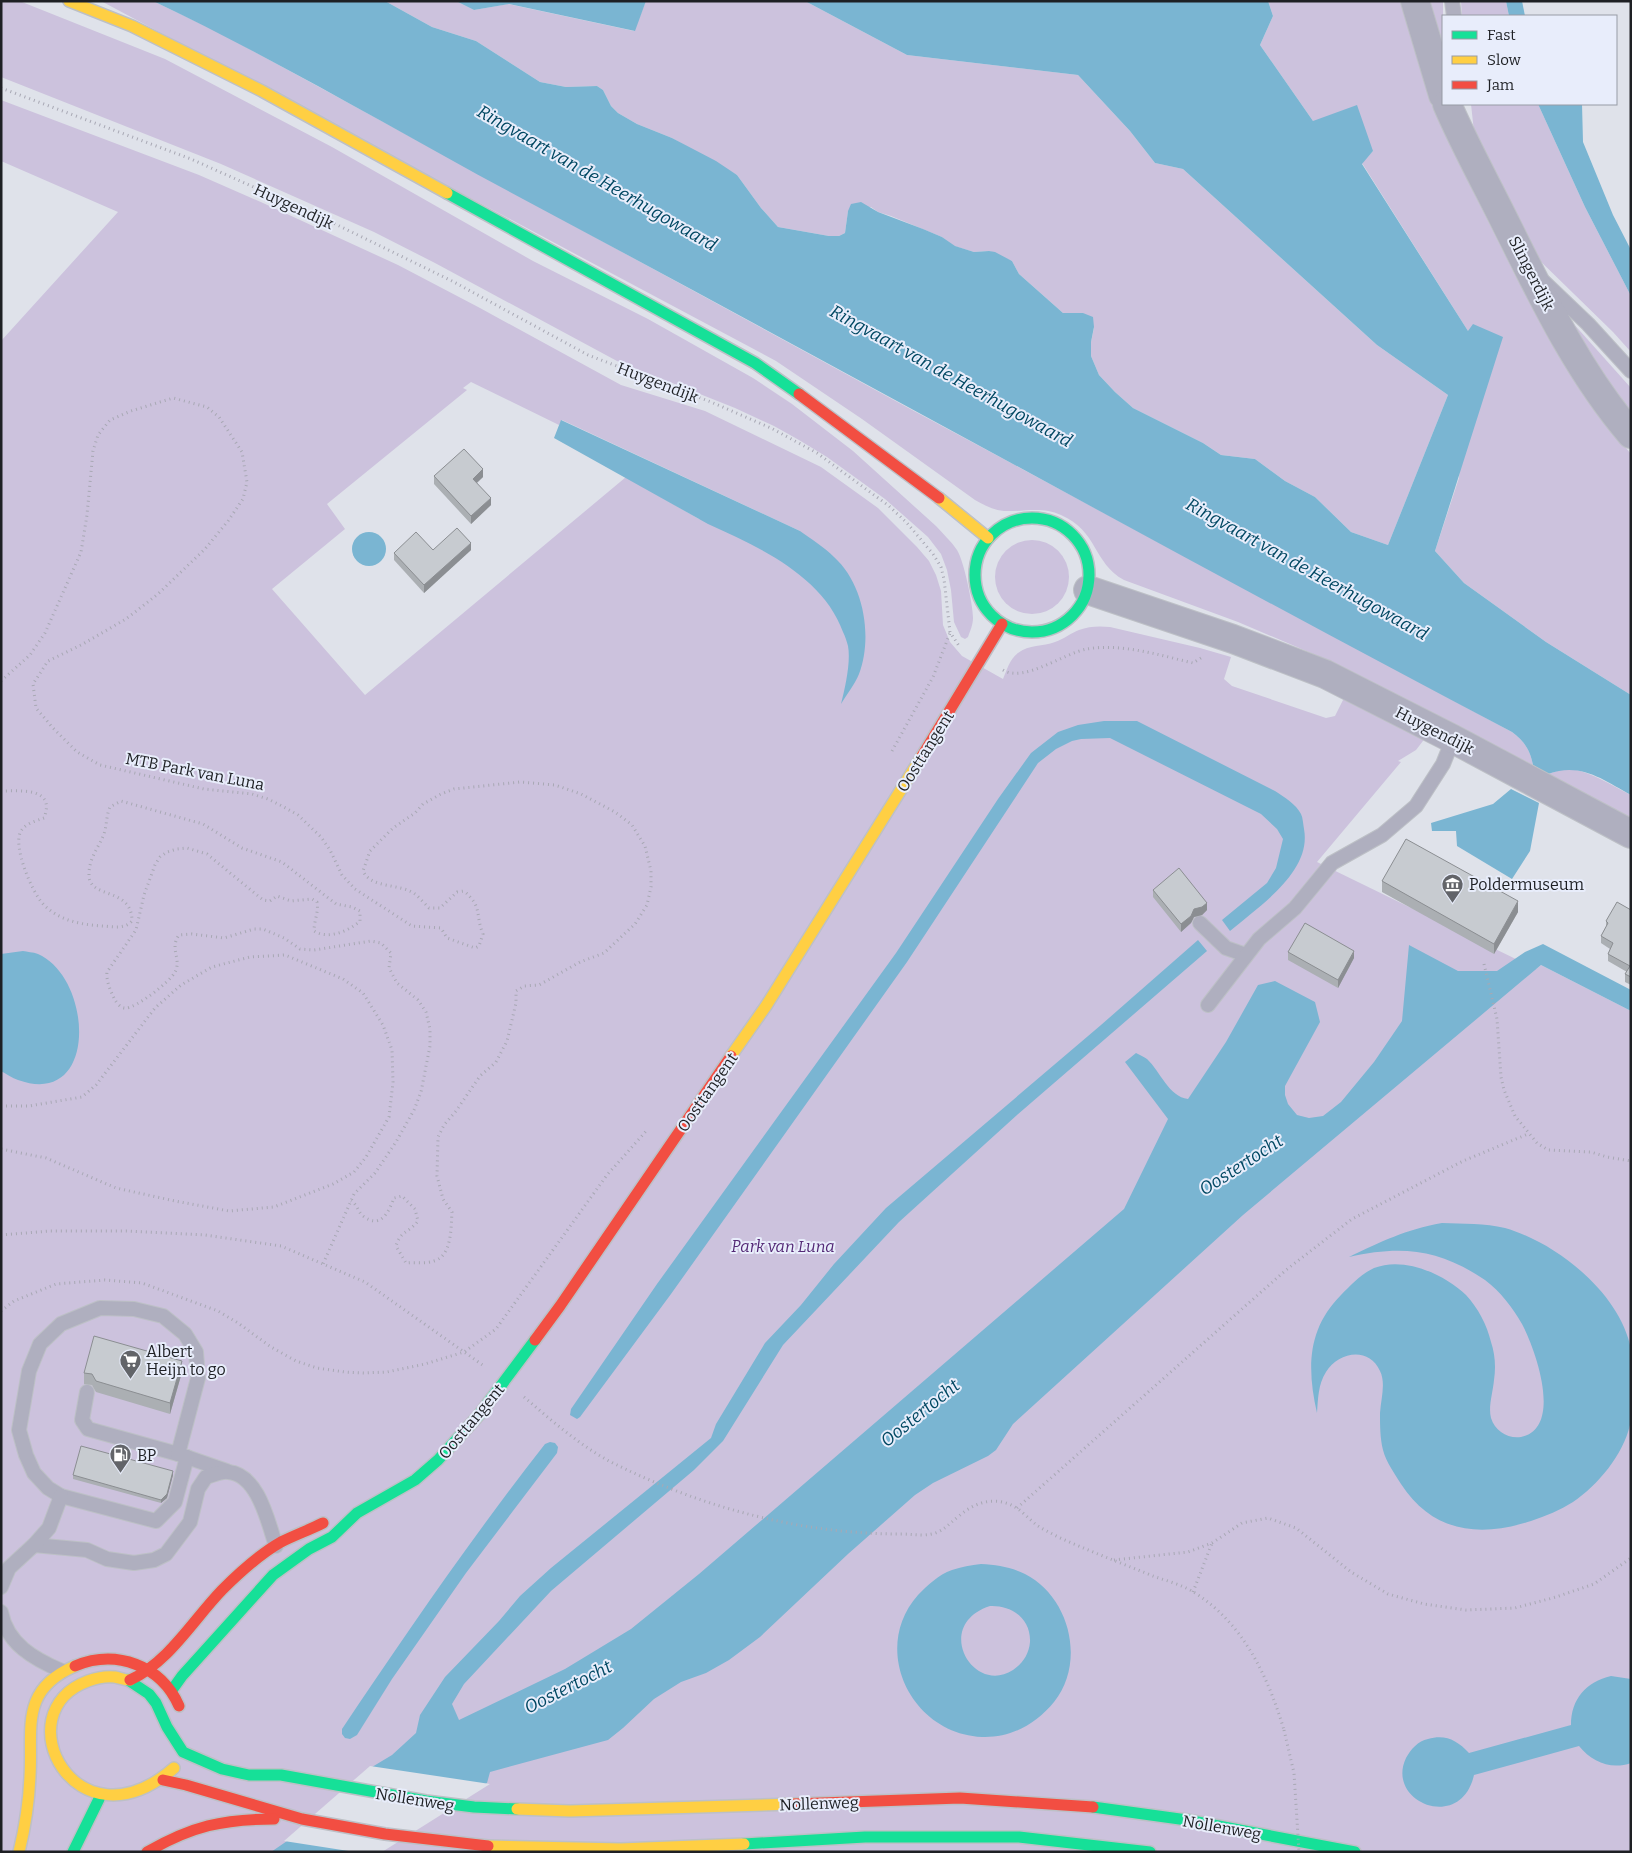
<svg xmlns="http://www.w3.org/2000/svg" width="1632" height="1853" font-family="Bitter,serif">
  <rect width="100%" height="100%" fill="#dfe2ea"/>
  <g fill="#ccc2dd" fill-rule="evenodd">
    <path d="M1,1L22,2L165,59L332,147L533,261L648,319L753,378L792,404L853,451L936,526C943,534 951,541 957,550C964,561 973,605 973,618C973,625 970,631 968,637L965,639L961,637L954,622L951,590L947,570L941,554L928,537L885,499L827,457L799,440L774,426L735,408L617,361L435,263L374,232L221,164L1,77Z"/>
    <path d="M101,1H153L220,33L914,411L1512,732C1525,742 1530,750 1533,765L1325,659L1238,622L1124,580C1093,563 1098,531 1061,515C1042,506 1024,512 1004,511C993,510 984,505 975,500L862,419L776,361Z"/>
    <polygon points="385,1 456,1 474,10 508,4 634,31 646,1 805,1 907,55 1078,75 1130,131 1155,163 1183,169 1377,345 1448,395 1388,545 1351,532 1315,497 1285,481 1255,459 1221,455 1203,443 1133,408 1115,392 1099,375 1091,356 1091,342 1094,328 1083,313 1063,313 1019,274 1012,261 989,251 974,252 954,246 942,237 891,216 878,212 871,207 848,211 845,233 839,236 829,236 778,227 761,208 737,175 672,138 637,124 618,113 611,106 603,90 597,86 566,87 540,82 476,41 432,27"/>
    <polygon points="1268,1 1403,1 1419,65 1437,116 1470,185 1516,277 1574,377 1596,412 1631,454 1631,695 1546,642 1464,583 1435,551 1459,478 1468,331 1362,163 1373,151 1313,121 1260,45 1273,16"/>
    <polygon points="1427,1 1443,1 1443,59"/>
    <polygon points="1461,1 1506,1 1509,16 1462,16"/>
    <path d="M1,100L199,175L263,203L398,265L480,308L621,385L705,411L821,467L878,508L917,547L929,561L936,575L941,591L943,625L950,642L962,656L1003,679C1007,670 1009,660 1018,653C1029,644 1043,647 1055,642C1064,639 1071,633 1079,630C1089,626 1100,626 1110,627L1200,648L1231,657L1224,679L1232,686L1326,718L1335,716L1344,698L1426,737L1416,750L1398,761L1401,762L1317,862L1536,969L1541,965L1631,1011V1852H1V341L118,212L1,161ZM471,382L559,425L562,420L800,531L699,519L626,477L365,695L272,589L345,529L327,504L467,390L463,388Z"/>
    <polygon points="1471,104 1538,104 1585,207 1631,296 1631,352 1613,332 1533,254 1475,141"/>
    <polygon points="1563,312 1631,388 1631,418"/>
    <circle cx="1032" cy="577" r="37"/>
    <path d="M1571,769C1592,772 1611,785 1631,795V819L1548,774L1560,770Z"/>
  </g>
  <g fill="#7ab5d2" fill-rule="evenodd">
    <path d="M153,1H385L432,27L476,41L540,82L566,87L597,86L603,90L611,106L618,113L637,124L672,138L716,161L737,175L761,208L778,227L829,236H839L845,233L848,211L851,204L861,202L878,212L923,229L942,237L955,246L974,252L989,251L995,252L1012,261L1019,274L1063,313H1083L1093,317L1094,327L1091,342V356L1099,375L1115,392L1133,408L1203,443L1221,455L1255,459L1285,481L1315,497L1351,532L1388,545L1448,395L1377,345L1183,169L1155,163L1130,131L1078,75L907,55L805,1H1268L1273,16L1260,45L1313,121L1357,105L1373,151L1362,164L1468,331L1473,324L1503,337L1435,551L1464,583L1546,642L1631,695V795C1603,780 1581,762 1548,774L1533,765C1530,750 1525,742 1512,732C1185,560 862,380 536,206C408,138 284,63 153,1Z"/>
    <polygon points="456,1 646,1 635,31 509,4 474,10"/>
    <polygon points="1506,1 1522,1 1525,16 1509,16"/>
    <polygon points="1538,104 1582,104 1583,142 1613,215 1631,250 1631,296 1585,207"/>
    <path d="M561,420L800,531C811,539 824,547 834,557C864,584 873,637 859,674C855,684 847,694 841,704C845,688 851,662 848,646C847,642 845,636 843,632C823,576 759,547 708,524L554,438Z"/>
    <circle cx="369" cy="549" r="17"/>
    <path d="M1104,721H1137L1275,791C1284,797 1296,804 1301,814C1303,818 1303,824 1304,829C1312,872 1259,906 1230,931L1222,920L1267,883L1276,868L1283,839L1277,829L1261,814L1110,738L1081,739L1072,741L1056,749L1038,763L907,962L671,1294L580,1417L577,1419L570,1415L571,1409L657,1284L896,953L998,799L1031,753L1058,732L1078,725Z"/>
    <polygon points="1511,789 1539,803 1530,851 1512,879 1457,846 1456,831 1432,831 1431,823 1493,804"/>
    <path d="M1198,940L1207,951L1017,1115L899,1222L783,1345L723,1441L694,1470L551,1591L464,1684L452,1704L459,1720L565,1669L631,1629L699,1574L1124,1209L1168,1119L1125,1062L1136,1053C1140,1055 1144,1057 1147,1059C1160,1071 1169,1097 1188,1099L1226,1042L1258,985L1275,981L1315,1002L1320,1022L1285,1086V1095L1288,1104L1297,1115L1309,1118L1323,1116L1341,1102L1374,1062L1402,1021L1409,945L1458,971H1497L1525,952L1543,944L1631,990V1011L1541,965L1243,1215L1013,1424L996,1450L988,1456L933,1483L915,1495L848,1554L760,1637L729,1660L706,1673L681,1682L654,1699L623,1728L608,1740L490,1772L487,1783L378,1852H271L290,1839L372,1767L392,1755L416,1733L420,1715L445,1677L499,1621L520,1596L551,1568L711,1438L716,1424L765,1343L801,1305L834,1264L886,1208L1101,1025Z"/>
    <path d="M23,951C27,952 33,952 38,954C93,978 99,1109 18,1080C12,1078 7,1074 1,1071V954Z"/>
    <path d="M1442,1223C1463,1224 1485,1223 1505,1228C1557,1243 1620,1293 1631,1349C1632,1362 1631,1378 1631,1391C1631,1402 1632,1414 1630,1425C1623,1455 1598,1485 1573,1502C1560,1510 1546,1516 1531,1521C1479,1538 1432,1532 1401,1484C1395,1474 1386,1462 1383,1450C1380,1438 1380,1425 1380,1413C1381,1399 1386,1383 1380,1371C1369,1346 1338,1352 1326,1372C1318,1384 1318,1400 1317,1413C1307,1369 1307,1329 1341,1295C1351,1285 1361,1274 1374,1268C1404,1256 1444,1274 1466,1295C1478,1308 1487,1325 1491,1342C1495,1354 1496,1367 1494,1380C1493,1392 1488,1407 1491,1418C1495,1431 1508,1439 1521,1437C1564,1428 1535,1348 1522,1324C1513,1308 1500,1291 1485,1280C1439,1249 1402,1245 1349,1257C1382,1241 1405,1230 1442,1223Z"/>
    <path d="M550,1442L555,1443L558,1447L557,1453L466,1573L392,1679L357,1735L350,1739L345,1738L342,1734V1729C407,1632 473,1536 545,1444Z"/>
    <path d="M981,1564C997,1565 1011,1567 1025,1574C1070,1597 1086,1662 1054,1702C1036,1724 1011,1738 982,1737C911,1734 870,1649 918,1595C928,1585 938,1575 952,1570C961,1567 971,1565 981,1564ZM990,1606C1011,1605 1031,1618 1030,1642C1029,1654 1023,1663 1013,1670C973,1696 932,1625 990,1606Z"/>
    <path d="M1611,1676L1631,1679V1763C1611,1770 1592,1762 1579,1746L1474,1775C1461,1833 1385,1802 1406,1758C1411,1749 1418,1741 1428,1739C1445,1734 1457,1740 1469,1753L1571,1725C1571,1699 1586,1682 1611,1676Z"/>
  </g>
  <polygon fill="#dfe2ea" points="370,1766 490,1784 382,1852 355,1852 284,1841"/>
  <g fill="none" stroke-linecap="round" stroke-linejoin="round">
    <defs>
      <g id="lane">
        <polyline points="1452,1 1454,16"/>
        <polyline points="1544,282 1588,324 1631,371"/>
        <polyline points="1200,923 1226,948 1246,955"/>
        <polyline points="1208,1005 1259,939 1295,908 1332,863 1382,835 1416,806 1443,764 1453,739"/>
        <polyline points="87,1392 82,1420 88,1429 178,1454 227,1471"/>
        <polyline points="178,1454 198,1378 196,1352 185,1334 163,1316 134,1309 100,1308 61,1324 40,1344 29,1371 19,1430 26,1455 34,1473 48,1488 61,1496 156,1521 175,1502 187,1457"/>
        <path d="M34,1545L87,1550L107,1559L134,1563L154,1560L166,1554L190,1522L198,1489L206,1477C213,1475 222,1471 228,1472C258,1474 268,1522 276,1546"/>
        <polyline points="1,1587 9,1568 34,1545 49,1528 61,1496"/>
        <path d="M1,1612C7,1644 34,1659 62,1671"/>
      </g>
      <g id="street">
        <polyline points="1415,1 1443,95"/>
        <path d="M1447,104C1465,146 1487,185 1507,226C1543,298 1578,372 1631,434"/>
        <polyline points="1088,590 1233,639 1325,674 1453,739 1631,834"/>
      </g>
      <g id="fast">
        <polyline points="447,193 755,363 799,394"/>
        <circle cx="1032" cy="575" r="57"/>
        <polyline points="128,1680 149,1694 156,1703 167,1727 183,1752 222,1769 249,1775 281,1775 426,1801 474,1807 517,1809"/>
        <polyline points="172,1690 182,1676 273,1575 309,1549 332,1537 357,1513 415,1480 438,1460 479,1415 535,1340"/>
        <polyline points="1093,1807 1187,1820 1355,1852"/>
        <polyline points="744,1844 865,1837 1019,1837 1150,1852"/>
        <polyline points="73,1852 99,1799"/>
      </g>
      <g id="slow">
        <polyline points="69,1 132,26 262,91 447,193"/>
        <polyline points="939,498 988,538"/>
        <polyline points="731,1056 766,1006 922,756"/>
        <path d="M130,1680C124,1680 120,1678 115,1677C106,1676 96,1678 88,1681C3,1712 76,1853 174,1768"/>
        <polyline points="517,1809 570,1811 793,1804"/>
        <polyline points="488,1846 621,1849 744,1844"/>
        <path d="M19,1852C25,1827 29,1802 30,1776C33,1729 19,1690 75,1666"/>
      </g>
      <g id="jam">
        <polyline points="799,394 939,498"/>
        <polyline points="922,756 1002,624"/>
        <polyline points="535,1340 560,1306 731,1056"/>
        <path d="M75,1666C116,1649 161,1665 179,1706"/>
        <path d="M130,1680C169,1662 193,1620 222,1590C240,1572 260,1554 281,1542C295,1535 309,1530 323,1523"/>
        <polyline points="163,1780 186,1785 302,1819 385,1834 488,1846"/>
        <polyline points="793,1804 960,1798 1093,1807"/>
        <path d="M147,1852C192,1826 223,1819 274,1819"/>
      </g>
    </defs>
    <use href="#lane" stroke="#bdc0c6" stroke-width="16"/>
    <use href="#street" stroke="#bdc0c6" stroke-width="30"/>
    <use href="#fast" stroke="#bdc0c6" stroke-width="14"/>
    <use href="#slow" stroke="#bdc0c6" stroke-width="14"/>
    <use href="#jam" stroke="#bdc0c6" stroke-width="14"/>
    <g stroke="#a8a8b4" stroke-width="3" stroke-dasharray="1 4" stroke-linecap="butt">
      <polyline points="1,88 191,159 325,219 452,281 588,355 711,402 771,428 817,453 889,506 907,523 933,554 941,567 944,579 950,632 959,646"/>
      <path d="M1003,670C1024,683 1064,653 1087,649C1121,643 1159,655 1193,663L1204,656"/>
      <path d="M1,681L30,655L45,633L81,552L87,515L93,451L98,435L110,420L131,411L173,398L207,407L219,417L242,452L247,482L243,499L228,521L205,549L158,594L126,619L81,645L48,661L33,684L36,708L53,728L77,752L100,765L204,789L252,794L268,799L282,806L298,815L321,837L330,850L342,875L355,889L412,926L441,928L447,938L475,948L479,946L483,934C475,915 483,907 464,891L457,892L440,908H429C425,904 420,898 415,894C400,883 371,889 363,871L370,851L393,828L415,813L423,804L441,794L454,789L520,782L555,785L581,794L615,812L632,825L645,846L651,871V887L647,905L635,924L604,953L580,962L539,985L524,986L516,991V1003L507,1041L496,1062L480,1076L456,1111L444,1125L438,1137L437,1176L443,1199L452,1212C451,1227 452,1256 434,1261C426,1264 415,1262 406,1263L396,1246C401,1230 409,1233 418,1221L415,1209L402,1196L394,1198C389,1211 381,1230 363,1216C358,1212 357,1204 351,1201"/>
      <polyline points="892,751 933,677 950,633"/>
      <path d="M1,791C21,791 56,787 44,818C36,821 26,823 21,831C12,845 32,893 44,905C60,921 82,925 104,926C114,927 125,929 132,921C132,886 88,900 89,874C89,858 99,847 104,834C107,825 106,816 110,807L121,801L203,824L242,848L282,862L336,904L352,907L360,911V921C349,931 328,940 314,931C314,921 319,911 317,902L312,899L291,901L277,896L270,901L263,900L207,854L187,848L177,849L167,852L160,857L155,865L144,895L136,930L107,972C106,980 110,990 114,998C116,1002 120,1008 125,1008C135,1009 170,982 175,972C182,959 169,949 179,935L192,934L224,938L254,929H263L284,938L300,949L314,950L371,941L381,943L391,953L389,968L397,983L418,1000L426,1012L430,1029V1046L421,1092L414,1110L396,1142L375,1173L354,1194L323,1264"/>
      <polyline points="1484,964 1497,1019 1501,1077 1504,1090 1515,1116 1537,1143 1548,1150 1591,1152 1607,1157 1631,1161"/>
      <polyline points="1,1106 29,1106 82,1097 96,1085 155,1008 181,985 212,967 250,957 285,955 343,979 363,993 383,1025 392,1050 393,1082 389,1117 366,1157 354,1172 333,1184 274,1207 229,1211 175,1201 116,1188 46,1158 1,1149"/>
      <polyline points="1,1235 50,1231 126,1231 205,1235 281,1246 365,1282 484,1366"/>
      <polyline points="1,1311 14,1301 56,1284 105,1280 142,1283 218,1311 238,1323 271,1347 296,1361 317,1368 345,1372 364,1373 387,1372 425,1364 464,1352 496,1329 607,1175 648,1129"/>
      <path d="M524,1397C551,1420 578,1444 609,1461C700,1507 799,1534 901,1534C909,1534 916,1535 924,1535C942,1534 946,1526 959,1516C976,1501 998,1495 1018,1509C1025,1514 1031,1521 1038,1526C1044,1530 1051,1533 1058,1537C1089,1551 1121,1563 1153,1576C1167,1581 1183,1585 1195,1593C1244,1624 1268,1677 1284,1730"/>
      <polyline points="1017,1508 1286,1270 1352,1219 1463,1161 1528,1134"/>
      <polyline points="1114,1560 1188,1552 1212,1543 1242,1523 1268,1518 1296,1528 1351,1572 1388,1594 1424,1604 1466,1610 1515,1608 1556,1597 1594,1584 1631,1558"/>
      <polyline points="1193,1592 1212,1543"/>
    </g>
    <use href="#lane" stroke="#afafbf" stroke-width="14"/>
    <use href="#street" stroke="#afafbf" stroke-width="28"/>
    <use href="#fast" stroke="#16e098" stroke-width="11"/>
    <use href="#slow" stroke="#ffcf43" stroke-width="11"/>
    <use href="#jam" stroke="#f24e42" stroke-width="11"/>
    <polyline stroke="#a8a8b4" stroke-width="3" stroke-dasharray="1 4" stroke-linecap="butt" points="1284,1730 1294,1773 1299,1852"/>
  </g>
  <g fill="#abafb3">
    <polygon points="434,476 483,477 477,483 491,505 471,524 434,484"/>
    <polygon points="433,550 471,550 424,593 394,560 394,553"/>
    <polygon points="1382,881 1518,912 1494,954 1382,892"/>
    <polygon points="1153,890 1207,910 1202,915 1194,917 1191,923 1181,932 1153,897"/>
    <polygon points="1631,910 1631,985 1625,982 1625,974 1627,972 1608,961 1608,954 1610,949 1601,943 1601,936 1606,927 1606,921"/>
    <polygon points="1288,952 1354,958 1338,988 1288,960"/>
    <polygon points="182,1372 170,1414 96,1392 92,1385 84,1384 84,1373"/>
    <polygon points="73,1475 173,1475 167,1498 161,1503 73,1479"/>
  </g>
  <g fill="#8b8e92">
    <polygon points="483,469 483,477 473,486 473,479"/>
    <polygon points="491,498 491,505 471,524 471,516"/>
    <polygon points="471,543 471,550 424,593 424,585"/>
    <polygon points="1518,901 1518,912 1494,954 1494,944"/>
    <polygon points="1207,903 1207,910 1202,915 1194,917 1191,923 1181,932 1181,924 1194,909"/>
    <polygon points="1354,951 1354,958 1338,988 1338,980"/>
    <polygon points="182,1361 182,1372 170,1414 170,1403"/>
    <polygon points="173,1471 173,1475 167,1498 161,1503 161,1500"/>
  </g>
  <g fill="#c7cbd0" stroke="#8b8e92">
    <polygon points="464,449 483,469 473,479 491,498 471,516 434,476"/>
    <polygon points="457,528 471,543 424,585 394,553 416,532 433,550"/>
    <polygon points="1406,839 1518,901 1494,944 1382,881"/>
    <polygon points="1179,868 1207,903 1202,907 1194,909 1191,916 1181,924 1153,890"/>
    <polygon points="1617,902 1631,910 1631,977 1625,974 1630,966 1608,954 1613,943 1601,936 1608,923 1606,921"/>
    <polygon points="1305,923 1354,951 1338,980 1288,952"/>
    <polygon points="94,1336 182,1361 170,1403 96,1381 92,1374 84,1373"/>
    <polygon points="81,1446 173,1471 167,1494 161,1500 73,1475"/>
  </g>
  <defs>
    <symbol id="museum-pin" viewBox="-11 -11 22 30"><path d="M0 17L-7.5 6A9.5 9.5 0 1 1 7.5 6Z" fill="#626469" stroke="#e8edfb"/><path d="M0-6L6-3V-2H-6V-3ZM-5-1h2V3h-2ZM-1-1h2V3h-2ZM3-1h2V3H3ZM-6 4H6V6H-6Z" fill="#fff"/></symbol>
    <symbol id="supermarket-pin" viewBox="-11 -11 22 30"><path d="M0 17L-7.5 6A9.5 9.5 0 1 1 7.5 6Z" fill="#626469" stroke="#e8edfb"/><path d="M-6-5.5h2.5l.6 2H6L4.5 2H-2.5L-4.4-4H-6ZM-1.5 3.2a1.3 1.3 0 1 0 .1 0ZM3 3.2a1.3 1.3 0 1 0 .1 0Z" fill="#fff"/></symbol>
    <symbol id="fuel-pin" viewBox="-11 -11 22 30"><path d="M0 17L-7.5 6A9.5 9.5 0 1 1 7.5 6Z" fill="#626469" stroke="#e8edfb"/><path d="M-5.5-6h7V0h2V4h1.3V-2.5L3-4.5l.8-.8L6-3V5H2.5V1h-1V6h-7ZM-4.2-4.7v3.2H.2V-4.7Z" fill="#fff"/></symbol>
  </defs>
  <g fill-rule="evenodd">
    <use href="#museum-pin" x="1440" y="872" width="25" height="34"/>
    <use href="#supermarket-pin" x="118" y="1348" width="25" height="34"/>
    <use href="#fuel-pin" x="108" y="1442" width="25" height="34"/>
  </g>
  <g text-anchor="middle" stroke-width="4" stroke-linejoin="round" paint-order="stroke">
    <g font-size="16" fill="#1e2024" stroke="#e8edfb">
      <text transform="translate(294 206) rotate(25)" y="6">Huygendijk</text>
      <text transform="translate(1532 273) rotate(63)" y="6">Slingerdijk</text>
      <text transform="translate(658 382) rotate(21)" y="6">Huygendijk</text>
      <text transform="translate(1435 730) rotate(27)" y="6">Huygendijk</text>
      <text transform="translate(925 751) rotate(-58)" y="6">Oosttangent</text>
      <text transform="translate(195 771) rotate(11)" y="6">MTB Park van Luna</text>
      <text transform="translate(707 1092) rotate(-55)" y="6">Oosttangent</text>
      <text transform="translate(471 1421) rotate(-50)" y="6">Oosttangent</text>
      <text transform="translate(415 1799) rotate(9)" y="6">Nollenweg</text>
      <text transform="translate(819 1803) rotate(-2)" y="6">Nollenweg</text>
      <text transform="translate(1222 1827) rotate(10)" y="6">Nollenweg</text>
    </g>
    <g font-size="16" fill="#1e2024" stroke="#e8edfb" text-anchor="start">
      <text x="1469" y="890">Poldermuseum</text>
      <text x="146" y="1357">Albert<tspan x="146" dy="18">Heijn to go</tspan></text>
      <text x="137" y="1461">BP</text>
    </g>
    <g font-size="16" font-style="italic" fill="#542976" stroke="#e8edfb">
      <text x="783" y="1252">Park van Luna</text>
    </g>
    <g font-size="18" font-style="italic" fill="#004762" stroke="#e8edfb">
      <text transform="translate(597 178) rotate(30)" y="6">Ringvaart van de Heerhugowaard</text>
      <text transform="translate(951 376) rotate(29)" y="6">Ringvaart van de Heerhugowaard</text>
      <text transform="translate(1307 569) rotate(29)" y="6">Ringvaart van de Heerhugowaard</text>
      <text transform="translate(1241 1165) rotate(-33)" y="6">Oostertocht</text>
      <text transform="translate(920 1413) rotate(-39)" y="6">Oostertocht</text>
      <text transform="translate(568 1687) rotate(-27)" y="6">Oostertocht</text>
    </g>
  </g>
  <rect width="1632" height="1853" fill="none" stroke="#1e2024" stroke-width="5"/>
  <rect x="1442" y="15" width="175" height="90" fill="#e8edfb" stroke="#979ba5"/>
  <rect x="1452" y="31" width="25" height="8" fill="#16e098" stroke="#979ba5"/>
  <text x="1487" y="40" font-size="15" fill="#1e2024">Fast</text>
  <rect x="1452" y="56" width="25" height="8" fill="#ffcf43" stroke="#979ba5"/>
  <text x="1487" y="65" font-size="15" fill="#1e2024">Slow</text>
  <rect x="1452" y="81" width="25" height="8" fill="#f24e42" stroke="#979ba5"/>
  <text x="1487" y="90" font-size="15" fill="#1e2024">Jam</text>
</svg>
